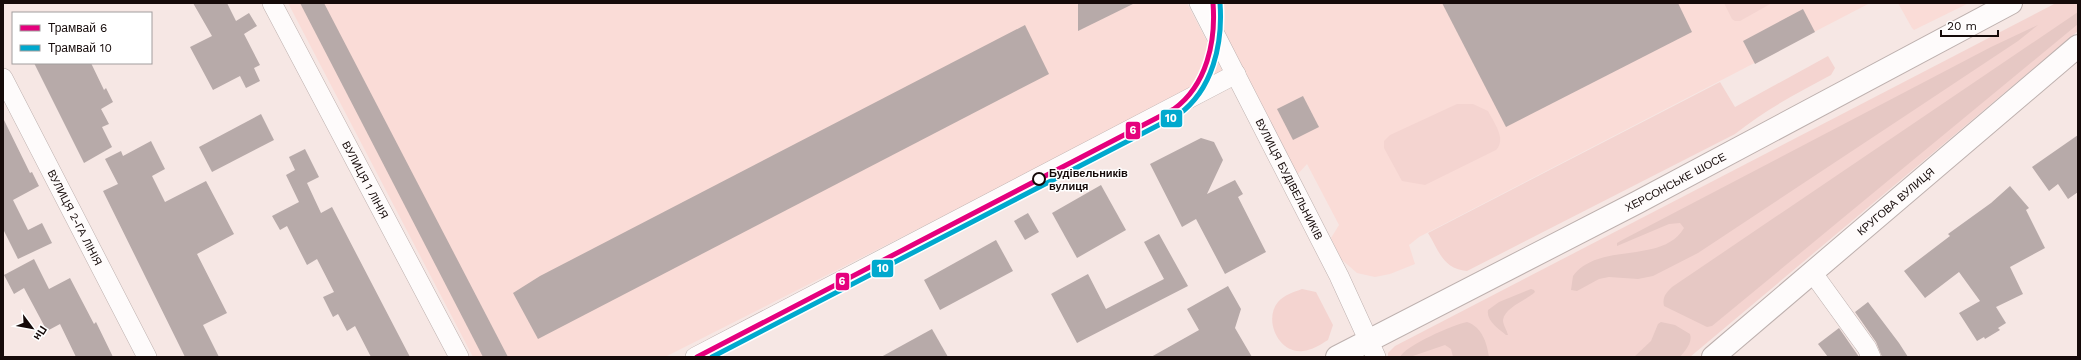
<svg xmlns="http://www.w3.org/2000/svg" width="2081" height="360" font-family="'Work Sans',sans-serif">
  <rect width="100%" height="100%" fill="#f6e7e4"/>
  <g fill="#fadcd7">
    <polygon points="288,3 1187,3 1224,74 665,357 473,357"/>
    <polygon points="1208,3 1870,3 1419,237 1409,245 1415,264 1390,274 1375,277 1357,273 1341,259 1331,238 1339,225 1307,164 1297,175"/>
    <polygon points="1898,3 1969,3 1914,30 1912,28"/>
  </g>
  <g fill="#f4d4d0">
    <polygon points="1724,3 1772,3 1740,21 1735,21 1732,19"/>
    <polygon points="2056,3 2078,3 2078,31 1690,357 1388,357 1388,353 1395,346"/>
    <path d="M1828,56L1835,68L1831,75C1797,93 1765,110 1735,134L1467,271C1443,269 1439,251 1428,233L1720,82L1735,107Z"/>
    <path d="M1457,104H1473L1488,111C1494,123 1507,139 1496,150L1425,185L1402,181L1384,148V141L1390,135Z"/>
    <path d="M1302,289L1316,292L1333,325L1328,340C1320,345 1312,350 1303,351C1279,354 1263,320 1278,302C1284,295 1294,292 1302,289Z"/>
  </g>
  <g fill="#e6c8c4">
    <path d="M2078,12V24L1712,326L1707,327L1664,306C1662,297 1666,293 1672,287Z"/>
    <path d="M2038,25L2018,41L1905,116L1698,253L1653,276L1638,279L1609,277L1599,279L1577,291L1571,290L1573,276C1599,241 1662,265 1684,228L1680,223L1669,224L1617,246V243L1624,239L1991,47Z"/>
    <path d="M1531,289L1534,290L1535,292C1527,300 1505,307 1503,320C1503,325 1507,330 1508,335H1506C1499,329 1486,321 1488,310L1499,302Z"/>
    <path d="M1467,322C1482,327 1487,343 1489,357H1453L1451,349L1445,345L1410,357H1400C1406,345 1453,325 1467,322Z"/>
    <path d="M1661,322L1675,325L1690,334C1693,342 1685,351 1680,357H1634L1651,341L1658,324Z"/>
  </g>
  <g fill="#b7aaa9">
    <polygon points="193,3 227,3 236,21 249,13 257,26 244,34 260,65 254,68 260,81 246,88 240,76 213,90 190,47 212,36"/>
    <polygon points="300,3 324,3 508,357 483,357"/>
    <polygon points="1078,3 1135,3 1078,31"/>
    <polygon points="1442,3 1678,3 1692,32 1506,127"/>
    <polygon points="1803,9 1815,32 1755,64 1743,41"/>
    <polygon points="1025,25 1049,74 538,339 513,293 540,276"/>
    <polygon points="34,63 91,63 104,90 106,88 113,102 101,109 109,124 102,127 112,147 84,163"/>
    <polygon points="1303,96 1319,127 1293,140 1277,109"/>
    <polygon points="261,114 274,140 212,172 199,147"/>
    <polygon points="3,118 30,173 32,172 39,186 13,200 28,230 42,223 52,243 18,259 3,229"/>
    <polygon points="2078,135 2078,192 2068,199 2058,184 2049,191 2032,167"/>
    <polygon points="1201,138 1214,142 1223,160 1207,194 1235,180 1243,194 1238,197 1266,252 1225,274 1196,219 1182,227 1150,164"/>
    <polygon points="151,141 165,169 152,176 165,202 206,181 234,234 197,254 227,313 203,325 219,357 185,357 103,191 118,184 105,159 121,151 123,156"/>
    <polygon points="305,149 319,177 307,183 321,213 332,207 410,357 371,357 355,326 347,331 338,314 333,317 323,297 334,292 317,259 307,265 287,226 280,230 272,216 299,202 286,175 295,170 289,157"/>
    <polygon points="1101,185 1126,230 1077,258 1052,213"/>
    <polygon points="2010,186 2029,208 2026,210 2045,248 2010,267 2023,294 1996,307 2006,323 1998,328 2000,330 1985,339 1984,337 1977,341 1959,313 1980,301 1959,272 1925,298 1904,271 1950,236 1948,234 1991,203"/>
    <polygon points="1028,213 1039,232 1025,240 1014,221"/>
    <polygon points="1159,234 1188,286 1077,343 1051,294 1088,274 1106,309 1164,279 1144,242"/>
    <polygon points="996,240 1013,271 940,310 924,280"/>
    <polygon points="34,259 49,289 70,278 94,324 96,322 113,357 76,357 60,324 47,331 24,288 14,294 4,275"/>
    <polygon points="1228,286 1241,309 1235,328 1252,357 1151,357 1199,330 1187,309"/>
    <polygon points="1868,302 1899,343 1908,357 1882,357 1876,342 1855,312"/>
    <polygon points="1839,328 1857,354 1859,357 1828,357 1818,344"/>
    <polygon points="932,329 948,357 881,357"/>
  </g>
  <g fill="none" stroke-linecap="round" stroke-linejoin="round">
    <defs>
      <g id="minor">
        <path id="s1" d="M272,3L459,357"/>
        <path id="s2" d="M1199,3L1339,276L1376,357"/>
        <path id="s3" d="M3,78L147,357"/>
        <polyline points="1812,272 1867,348 1871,357"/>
        <polyline points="695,357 1236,74"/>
      </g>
      <g id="secondary">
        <path id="s4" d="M1337,357L1638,202L2011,3"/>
      </g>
      <g id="primary">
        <path id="s5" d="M1713,357L2078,46"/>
      </g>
    </defs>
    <use href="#minor" stroke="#bdb0ae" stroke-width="20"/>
    <use href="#secondary" stroke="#bdb0ae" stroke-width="24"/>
    <use href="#primary" stroke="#bdb0ae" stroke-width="24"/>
    <use href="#minor" stroke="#fefbfb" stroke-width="19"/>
    <use href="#secondary" stroke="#fefbfb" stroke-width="22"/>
    <use href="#primary" stroke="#fefbfb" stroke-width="22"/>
    <defs>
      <path id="tram-1" d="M697,357L1174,109C1207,85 1216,41 1213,3"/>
      <path id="tram-2" d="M712,357L1178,115C1213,90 1223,43 1220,3"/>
    </defs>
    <use href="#tram-1" stroke="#fff" stroke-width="8"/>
    <use href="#tram-2" stroke="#fff" stroke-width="8"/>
    <use href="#tram-1" stroke="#e5007d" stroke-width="5"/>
    <use href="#tram-2" stroke="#00a9ce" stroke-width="5"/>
  </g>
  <circle fill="#fff" stroke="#150a09" stroke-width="2" cx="1039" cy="179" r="6"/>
  <g text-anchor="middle" stroke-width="3" stroke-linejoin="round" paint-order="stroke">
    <g font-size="11" font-weight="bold" fill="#150a09" stroke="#fff" text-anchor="start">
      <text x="1049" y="177">Будівельників<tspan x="1049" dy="13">вулиця</tspan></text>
    </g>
    <g font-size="11" fill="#150a09" stroke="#fff">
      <text dy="4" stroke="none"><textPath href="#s2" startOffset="198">ВУЛИЦЯ БУДІВЕЛЬНИКІВ</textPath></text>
      <text dy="4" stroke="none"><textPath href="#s1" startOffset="200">ВУЛИЦЯ 1 ЛІНІЯ</textPath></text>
      <text dy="4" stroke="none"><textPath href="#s4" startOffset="381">ХЕРСОНСЬКЕ ШОСЕ</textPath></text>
      <text dy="4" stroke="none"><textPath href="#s5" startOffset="240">КРУГОВА ВУЛИЦЯ</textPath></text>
      <text dy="4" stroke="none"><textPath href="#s3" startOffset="157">ВУЛИЦЯ 2-ГА ЛІНІЯ</textPath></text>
    </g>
  </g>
  <g stroke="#fff" stroke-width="1.5">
    <rect x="1160" y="109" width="23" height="19" rx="4" fill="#00a9ce"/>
    <rect x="1125" y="121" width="16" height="19" rx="4" fill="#e5007d"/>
    <rect x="871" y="259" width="23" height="19" rx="4" fill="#00a9ce"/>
    <rect x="835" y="272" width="15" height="19" rx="4" fill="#e5007d"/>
  </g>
  <g font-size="11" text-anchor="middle" font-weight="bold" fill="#fff">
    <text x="1171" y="122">10</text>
    <text x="1133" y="134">6</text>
    <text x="883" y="272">10</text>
    <text x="842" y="285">6</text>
  </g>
  <rect width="2081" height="360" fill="none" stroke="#150a09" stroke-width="8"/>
  <rect x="12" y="12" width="140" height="52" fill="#ffffff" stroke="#a19d9d"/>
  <rect x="20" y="25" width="20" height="6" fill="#e5007d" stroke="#a19d9d"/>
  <text x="48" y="32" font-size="12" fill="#150a09">Трамвай 6</text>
  <rect x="20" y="45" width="20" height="6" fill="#00a9ce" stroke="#a19d9d"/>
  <text x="48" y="52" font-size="12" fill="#150a09">Трамвай 10</text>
  <g transform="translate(32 328) rotate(122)" stroke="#ffffff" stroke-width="3" paint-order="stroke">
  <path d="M0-3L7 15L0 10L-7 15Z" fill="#150a09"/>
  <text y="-6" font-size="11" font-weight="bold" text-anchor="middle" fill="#150a09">Пн</text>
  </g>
  <path d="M1941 30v6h57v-6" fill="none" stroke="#150a09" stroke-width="2"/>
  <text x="1947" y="30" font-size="12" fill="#150a09" stroke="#ffffff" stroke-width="3" paint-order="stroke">20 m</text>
</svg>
